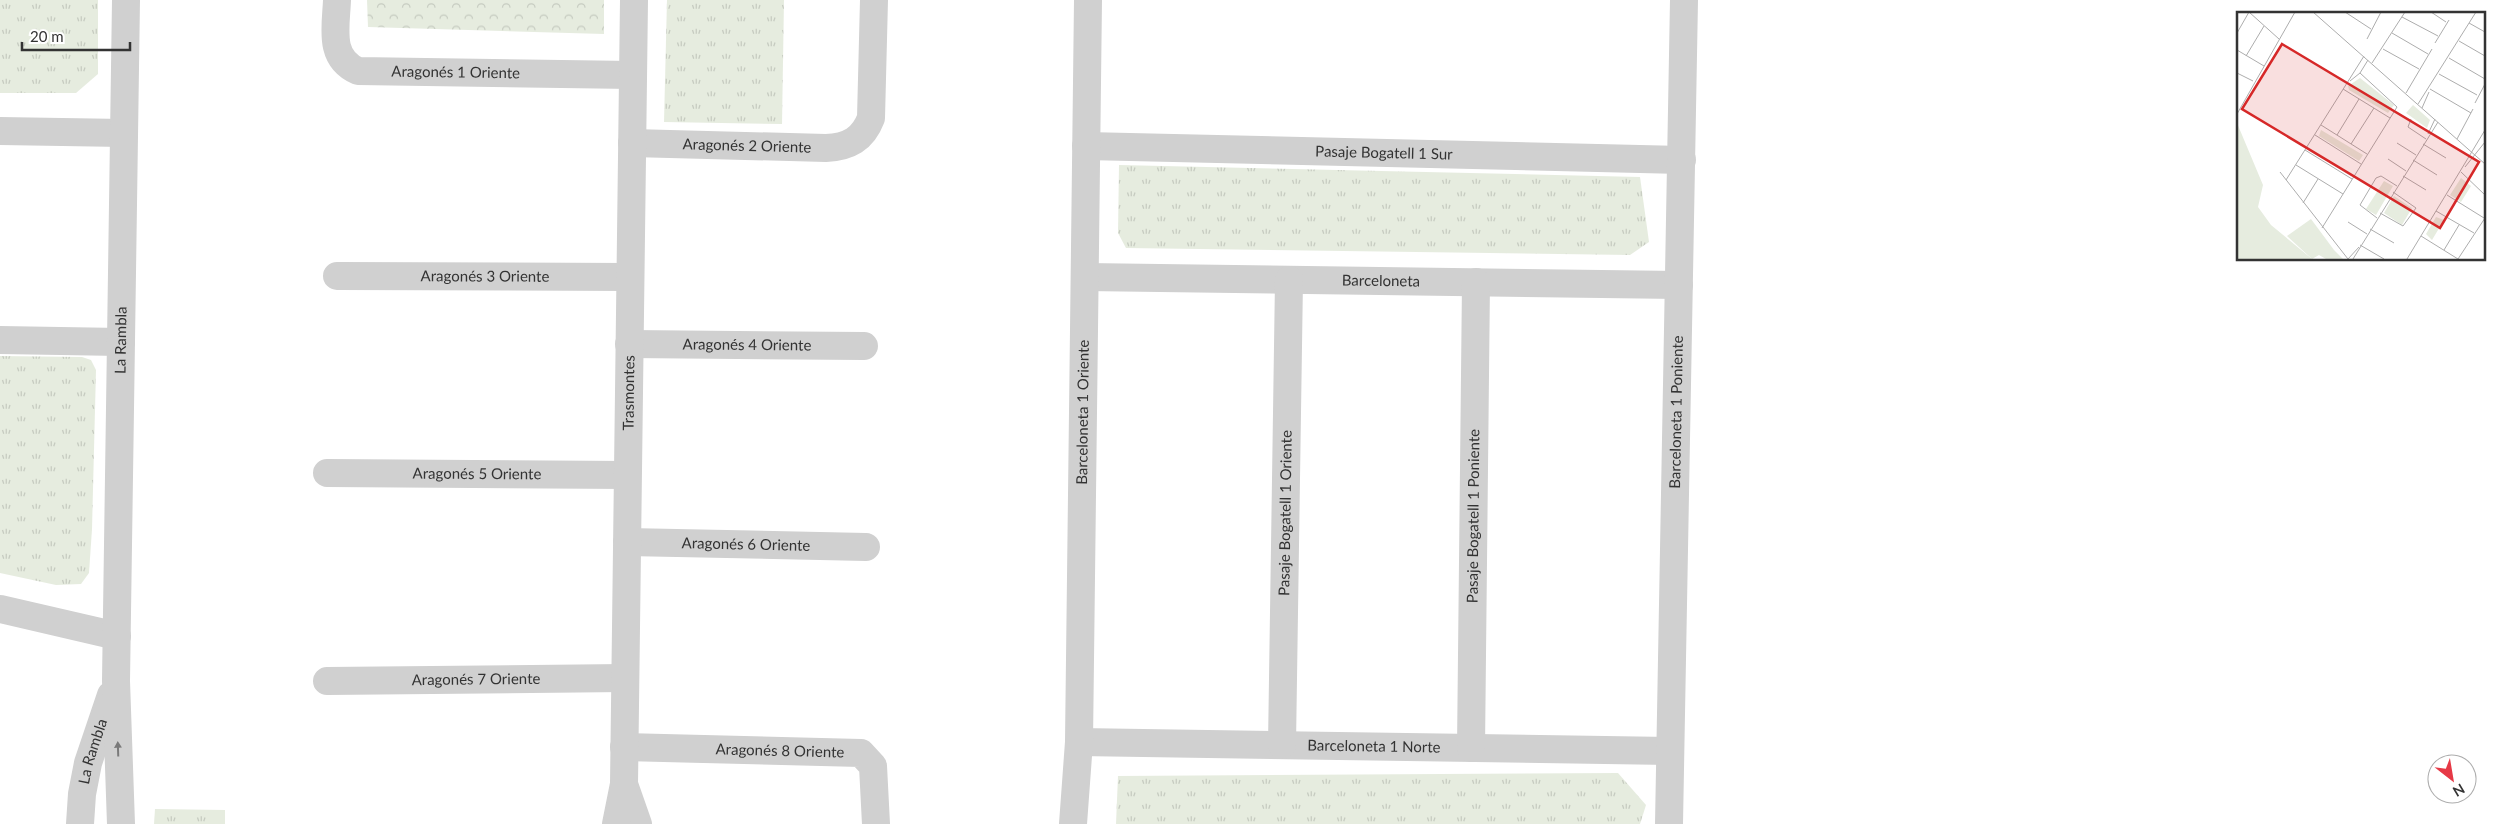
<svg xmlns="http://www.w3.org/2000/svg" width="2497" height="824" font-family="Lato,sans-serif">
  <defs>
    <pattern id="grass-tufts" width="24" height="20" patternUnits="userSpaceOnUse" patternTransform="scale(1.25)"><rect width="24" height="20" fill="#e6ecdf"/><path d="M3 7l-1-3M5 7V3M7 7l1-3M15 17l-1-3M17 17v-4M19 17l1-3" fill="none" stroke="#c6cbc0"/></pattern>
    <pattern id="forest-crowns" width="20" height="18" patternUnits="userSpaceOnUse" patternTransform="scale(1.25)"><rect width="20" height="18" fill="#e6ecdf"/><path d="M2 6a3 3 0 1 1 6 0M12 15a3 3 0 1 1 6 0" fill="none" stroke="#c6cbc0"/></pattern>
  </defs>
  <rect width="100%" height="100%" fill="#fff"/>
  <g fill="url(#grass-tufts)">
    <polygon points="0,0 98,0 98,74 76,93 0,93"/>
    <polygon points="667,0 784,0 782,124 664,122"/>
    <polygon points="1119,165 1640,177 1649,242 1630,255 1126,248 1118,233"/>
    <polygon points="0,356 82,357 91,360 96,370 92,529 89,573 81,584 56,585 0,573"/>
    <polygon points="1618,773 1646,805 1640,824 1116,824 1118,776"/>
    <polygon points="155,809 225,810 225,824 154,824"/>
  </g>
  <polygon fill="url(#forest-crowns)" points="367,0 604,0 604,34 368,27"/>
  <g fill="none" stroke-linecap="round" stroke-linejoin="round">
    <g stroke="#d0d0d0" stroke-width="28">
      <path id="s1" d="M337,0C336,27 328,58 358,71L633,75"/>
      <polyline points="0,131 124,133"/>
      <path id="s2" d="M632,143L826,148C849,147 863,139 871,118L874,0"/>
      <path id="s3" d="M1086,146L1682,160"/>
      <path id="s4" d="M337,276L630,277"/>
      <path id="s5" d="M1085,277L1679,285"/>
      <polyline points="0,340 121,342"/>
      <path id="s6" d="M629,344L864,346"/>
      <path id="s7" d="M327,473L627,475"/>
      <path id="s8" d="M627,542L866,547"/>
      <polyline points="0,609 117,636"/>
      <path id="s9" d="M327,681L625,678"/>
      <path id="s10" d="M1079,742L1670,751"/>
      <path id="s11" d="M1282,745L1289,280"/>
      <path id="s12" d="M624,747L861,753L873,766L876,824"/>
      <path id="s13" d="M1471,748L1476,282"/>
      <polyline points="624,784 638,824"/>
      <path id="s14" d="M80,824L82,794L88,763L111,695"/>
      <path id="s15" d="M121,824L116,681L126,0"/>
      <path id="s16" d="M616,824L624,784L634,0"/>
      <path id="s17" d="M1073,824L1079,742L1088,0"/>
      <path id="s18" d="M1669,824L1684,0"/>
    </g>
  </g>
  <defs><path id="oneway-solid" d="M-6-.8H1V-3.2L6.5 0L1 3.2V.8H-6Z" transform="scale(1.25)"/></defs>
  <use fill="#7a7a7a" href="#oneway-solid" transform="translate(118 749) rotate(-92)"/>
  <g text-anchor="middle" stroke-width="5" stroke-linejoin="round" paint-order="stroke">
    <g font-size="15" fill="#333" stroke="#fff">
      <text dy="5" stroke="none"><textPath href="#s1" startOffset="178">Aragonés 1 Oriente</textPath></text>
      <text dy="5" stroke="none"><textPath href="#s2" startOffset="115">Aragonés 2 Oriente</textPath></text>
      <text dy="5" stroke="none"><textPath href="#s3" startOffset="298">Pasaje Bogatell 1 Sur</textPath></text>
      <text dy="5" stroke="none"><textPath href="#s4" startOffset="148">Aragonés 3 Oriente</textPath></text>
      <text dy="5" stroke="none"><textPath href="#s5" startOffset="296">Barceloneta</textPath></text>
      <text dy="5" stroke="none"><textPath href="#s15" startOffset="484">La Rambla</textPath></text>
      <text dy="5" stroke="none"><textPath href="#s6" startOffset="118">Aragonés 4 Oriente</textPath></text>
      <text dy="5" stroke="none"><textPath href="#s16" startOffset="432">Trasmontes</textPath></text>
      <text dy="5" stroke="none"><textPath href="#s17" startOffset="412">Barceloneta 1 Oriente</textPath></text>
      <text dy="5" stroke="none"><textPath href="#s18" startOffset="412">Barceloneta 1 Poniente</textPath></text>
      <text dy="5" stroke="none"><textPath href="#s7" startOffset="150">Aragonés 5 Oriente</textPath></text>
      <text dy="5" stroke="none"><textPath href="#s11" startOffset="232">Pasaje Bogatell 1 Oriente</textPath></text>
      <text dy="5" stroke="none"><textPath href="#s13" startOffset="232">Pasaje Bogatell 1 Poniente</textPath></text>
      <text dy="5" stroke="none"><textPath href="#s8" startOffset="119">Aragonés 6 Oriente</textPath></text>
      <text dy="5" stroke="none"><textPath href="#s9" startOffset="149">Aragonés 7 Oriente</textPath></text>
      <text dy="5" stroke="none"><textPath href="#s10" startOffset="295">Barceloneta 1 Norte</textPath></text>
      <text dy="5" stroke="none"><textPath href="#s12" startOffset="156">Aragonés 8 Oriente</textPath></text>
      <text dy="5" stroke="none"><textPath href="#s14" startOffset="74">La Rambla</textPath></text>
    </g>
  </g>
  <g transform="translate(2237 12)">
    <rect width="248" height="248" fill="#fff"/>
    <path d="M123,66L157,93L151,101L112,78L111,74ZM176,93L193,108L190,116L169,101ZM0,111L26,173L21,195L34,213L75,247H0ZM84,118L126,143L122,149L82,124ZM224,166L234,174L224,190L213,183ZM147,169L156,174L139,203L129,197ZM199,205L207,208L195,228L189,222Z" fill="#e6ecdf"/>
    <path d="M157,184L175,196L165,213L147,201ZM74,207L97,238L106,247H89L82,243L75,247L50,224Z" fill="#e6ecdf"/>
    <path fill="none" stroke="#adadad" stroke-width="1" d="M76,0L248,152M108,0L134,17M194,0L209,10M165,5L201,24M232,11L248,20M0,21L12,0L42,27M155,21L191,42M130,27L144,0M222,29L248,44M198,31L212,8M146,37L182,57M0,38L27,54M9,44L27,14M212,46L248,67M135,51L168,0M0,61L16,69M202,62L240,83M113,69L123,61L131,48M106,77L153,106M193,77L234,101M169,81L195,37M238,91L248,72M181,92L239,0M185,96L192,80M0,102L58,0M174,107L171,115L189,127M84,113L130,142M191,122L198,107M78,123L124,152M100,123L122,87M220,127L236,97M160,131L179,143M114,132L137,96M186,132L209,146M68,138L115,167M151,147L169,159M176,148L200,163M59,153L106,182M228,155L248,130M43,160L111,247M224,160L248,183M166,164L189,178M49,168L127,44M210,183L247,206M66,191L81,167M199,199L237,221M143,201L166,214L179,196L156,180M140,206L123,193L139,166L144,164L160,174M111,210L130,222M85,216L160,95L123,61M133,217L157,231M184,224L221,247M123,233L147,247M207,238L222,213M111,247L122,235M116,247L201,110M170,247L248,118M221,247L248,206"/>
    <path fill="#d62828" fill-opacity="0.15" stroke="#d62828" stroke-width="2.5" d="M45,32L242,150L203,216L5,97Z"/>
    <rect width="248" height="248" fill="none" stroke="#333" stroke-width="2.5"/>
  </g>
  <g transform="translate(2452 779) rotate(149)"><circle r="24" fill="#ffffff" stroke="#adadad"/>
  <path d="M0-4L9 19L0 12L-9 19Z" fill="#e63946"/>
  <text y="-8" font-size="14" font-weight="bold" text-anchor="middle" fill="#333333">N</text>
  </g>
  <path d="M22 42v8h108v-8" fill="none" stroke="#333333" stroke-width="2.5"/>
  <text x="30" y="42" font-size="15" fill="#333333" stroke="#ffffff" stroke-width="4" paint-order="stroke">20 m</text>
</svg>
